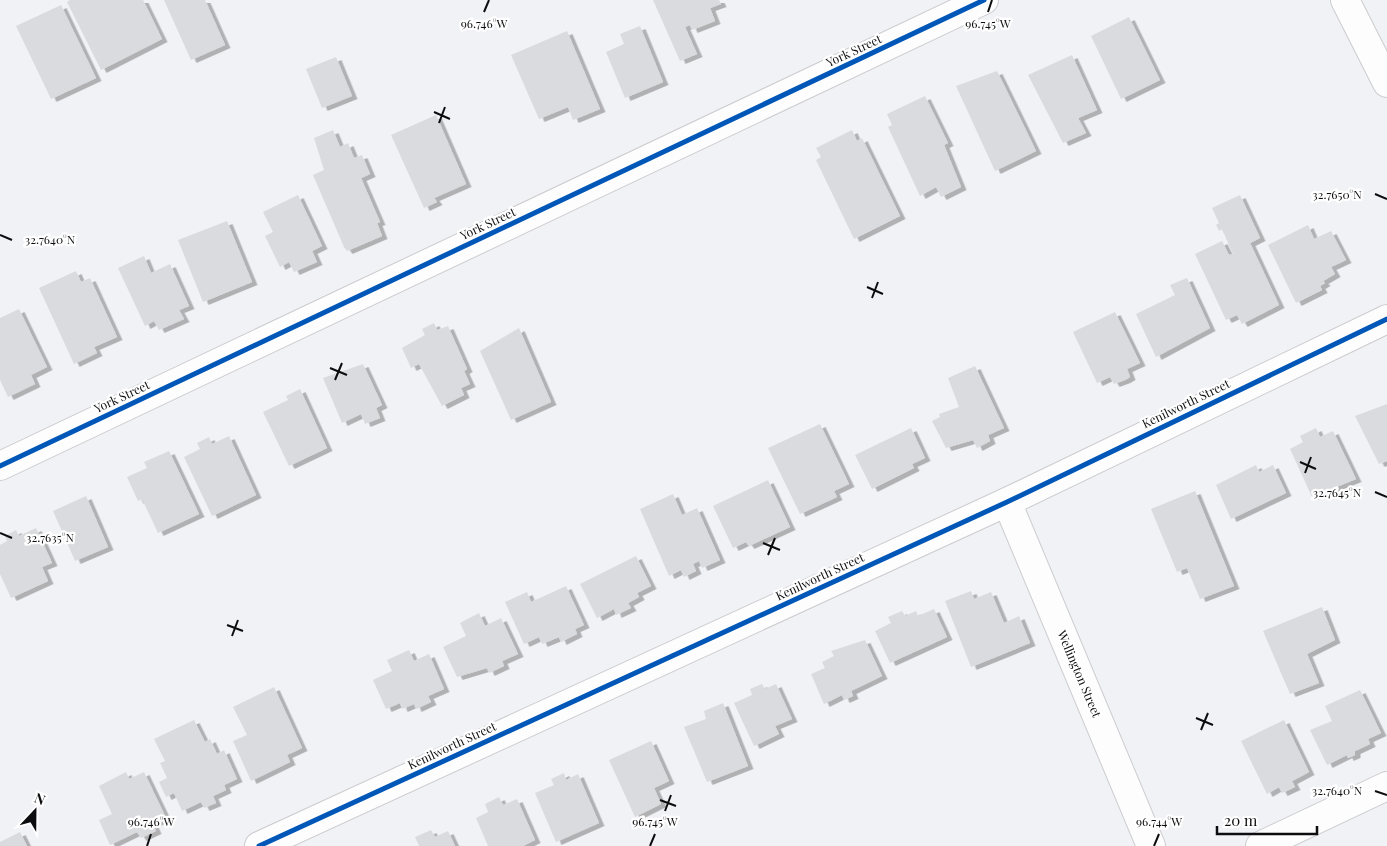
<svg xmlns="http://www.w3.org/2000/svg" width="1387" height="846" font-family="'Playfair Display',serif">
  <defs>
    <filter id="shadow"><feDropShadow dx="5.5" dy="3" stdDeviation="0" flood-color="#0004"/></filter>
  </defs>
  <rect width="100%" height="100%" fill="#f1f2f6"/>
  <g fill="#dadbde" filter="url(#shadow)">
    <polygon points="70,0 143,0 162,39 101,70 67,2"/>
    <polygon points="164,0 205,0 225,45 191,60"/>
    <polygon points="653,0 719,0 721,4 710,8 715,21 692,30 690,25 685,27 697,54 680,61"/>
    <polygon points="61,5 96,78 51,99 16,26"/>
    <polygon points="1129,17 1160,80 1121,99 1091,36"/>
    <polygon points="640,26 663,82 625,98 606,52 624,44 620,34"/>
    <polygon points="567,31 600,109 573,120 568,107 539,119 511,55"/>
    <polygon points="1072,55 1097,110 1078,118 1086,133 1063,143 1028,75"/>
    <polygon points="336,57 352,96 322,108 306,69"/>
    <polygon points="997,71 1036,151 995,171 956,86"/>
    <polygon points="925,96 948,143 944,145 961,187 941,197 936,187 920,196 888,127 892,125 887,114"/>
    <polygon points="436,115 466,184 434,198 437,202 424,208 391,135"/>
    <polygon points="333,130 340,147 348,143 354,158 362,155 370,174 361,178 380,222 377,223 382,236 347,251 344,247 313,175 324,170 314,138"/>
    <polygon points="852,130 857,141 862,138 900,216 854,239 816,160 821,157 816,148"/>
    <polygon points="298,195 322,246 312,251 317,262 294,272 289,262 280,267 265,236 273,232 263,212"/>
    <polygon points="1240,195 1260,238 1250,243 1279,305 1242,324 1237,315 1226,320 1195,254 1222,241 1229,255 1233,254 1222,229 1219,231 1216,225 1219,223 1212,208"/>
    <polygon points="227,221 252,282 203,302 178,240"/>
    <polygon points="1308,225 1314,239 1331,231 1346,260 1331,267 1335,274 1323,281 1325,283 1320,286 1322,290 1296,303 1268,245"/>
    <polygon points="144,256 151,273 170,264 189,306 179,310 184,319 159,330 154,321 145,326 118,268"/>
    <polygon points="76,271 81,282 90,278 117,337 94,347 97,353 74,364 39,288"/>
    <polygon points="1187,278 1210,328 1156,357 1136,314 1175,295 1170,285"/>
    <polygon points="19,309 47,367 31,375 35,384 8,397 0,380 0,318"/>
    <polygon points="1115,312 1140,363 1127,369 1130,377 1125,380 1114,384 1110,377 1097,383 1073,332"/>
    <polygon points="434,323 437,330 448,326 467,369 464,371 470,384 461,388 464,395 442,406 419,364 411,368 402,348 425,335 422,329"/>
    <polygon points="519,328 551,402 511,420 480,351"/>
    <polygon points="363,364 382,405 376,408 380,418 365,424 361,414 342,423 323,378"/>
    <polygon points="975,366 1004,428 988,435 990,441 977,448 973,440 946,448 932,421 940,417 939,414 959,407 948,378"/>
    <polygon points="300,389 327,448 289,466 263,412 288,400 286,396"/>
    <polygon points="1387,404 1387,461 1379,464 1355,416"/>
    <polygon points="820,424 849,484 834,491 837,497 800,514 768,448"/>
    <polygon points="911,428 925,458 912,464 914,468 872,489 855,455"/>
    <polygon points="1316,428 1320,437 1333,431 1356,479 1312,497 1290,449 1303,442 1300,436"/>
    <polygon points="229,436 256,495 212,516 184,457 200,449 197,443 209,437 212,444"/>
    <polygon points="169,451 199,514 158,533 142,499 138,501 127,477 147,468 144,462"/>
    <polygon points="1256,465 1259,472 1273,465 1286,493 1231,519 1216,485"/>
    <polygon points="768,480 790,527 749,546 746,542 733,548 713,506"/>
    <polygon points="1195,491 1234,586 1200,599 1187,568 1177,572 1151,509"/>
    <polygon points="673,494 682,515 697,508 720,560 702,568 699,561 693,564 696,571 684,577 681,570 669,576 640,509"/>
    <polygon points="86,496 108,547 75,561 53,511"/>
    <polygon points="36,528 52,563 42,567 48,581 11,598 0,574 0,545 7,541 5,536 16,530 19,536"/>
    <polygon points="636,556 651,586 637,593 639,597 628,603 631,608 616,615 614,609 597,618 580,584"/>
    <polygon points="566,586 584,625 575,629 577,634 561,642 559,637 542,644 539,637 524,644 505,602 527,592 531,602"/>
    <polygon points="971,591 974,599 991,592 1004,623 1019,616 1030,643 971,667 945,601"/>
    <polygon points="1322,607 1335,640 1307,654 1319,683 1290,694 1263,631"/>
    <polygon points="934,609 947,637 890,663 875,631 891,623 888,617 902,611 905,616 916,611 918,616"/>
    <polygon points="479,613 485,626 501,618 518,654 502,661 504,666 489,673 487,668 457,677 443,647 466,636 460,623"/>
    <polygon points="865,640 882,676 851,691 853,696 844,700 842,695 824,704 811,674 825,668 822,662 834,656 831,651"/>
    <polygon points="409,650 414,661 429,654 444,689 428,696 431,702 416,709 414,704 402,709 400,703 386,709 373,680 392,671 387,660"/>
    <polygon points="762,684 765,689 776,684 792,719 775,726 779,734 754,746 734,703 752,695 750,689"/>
    <polygon points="274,687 302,748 287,755 290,762 251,781 233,741 247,735 233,707"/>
    <polygon points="1360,690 1381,733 1368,739 1370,744 1355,751 1355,755 1348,758 1347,755 1327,765 1310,730 1332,721 1325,706"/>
    <polygon points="723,703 748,766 707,782 684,727 706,719 704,711"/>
    <polygon points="194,720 205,742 210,739 217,754 224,750 237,779 224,785 226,790 213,796 216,803 204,808 201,802 182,811 174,793 166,797 159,782 167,778 160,763 165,761 154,739"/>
    <polygon points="1284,720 1309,772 1292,781 1295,787 1282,793 1279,787 1267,794 1241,741"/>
    <polygon points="651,741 669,781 654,788 661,804 635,817 609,760"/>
    <polygon points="126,772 129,779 144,772 166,818 153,824 156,831 141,838 137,832 110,845 99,820 112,814 99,786"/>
    <polygon points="564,773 566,780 578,774 599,823 556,842 535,793 554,785 551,779"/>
    <polygon points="499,797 503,805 517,799 535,840 523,846 488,846 476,818 488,812 485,804"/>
    <polygon points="431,830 435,837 448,831 455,846 419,846 415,837"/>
    <polygon points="20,832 27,846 0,846 0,842"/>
  </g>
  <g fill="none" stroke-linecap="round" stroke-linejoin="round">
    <defs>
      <g id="minor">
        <polyline points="1345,0 1387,83"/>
        <polyline points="0,466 984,0"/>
        <polyline points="1007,502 1151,846"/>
        <polyline points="259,846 1007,502 1387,319"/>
      </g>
      <polyline id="secondary" points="1260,846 1387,786"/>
    </defs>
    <use href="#minor" stroke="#cccccf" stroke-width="30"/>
    <use href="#secondary" stroke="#cccccf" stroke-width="30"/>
    <use href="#minor" stroke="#fdfdfe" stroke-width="28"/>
    <use href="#secondary" stroke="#fdfdfe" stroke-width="28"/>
    <defs>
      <g id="cycleway">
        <polyline points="0,466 984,0"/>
        <polyline points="259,846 1007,502 1387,319"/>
      </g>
    </defs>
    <use href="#cycleway" stroke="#fff" stroke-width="8"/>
    <use href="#cycleway" stroke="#0057b8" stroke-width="5"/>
  </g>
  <path fill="none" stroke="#0d0d0f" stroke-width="2" d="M484,12L489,0M988,12L992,0M434,112L450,119M439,123L445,107M1375,194L1387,199M0,235L12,240M867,287L883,294M872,298L878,282M330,368L347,375M335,380L342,363M1300,462L1316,469M1305,473L1311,457M1375,492L1387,497M0,533L12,538M763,543L780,550M768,555L775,538M227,625L243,631M232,636L238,620M1196,718L1213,725M1201,730L1208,713M1375,791L1387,795M660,800L676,806M665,811L671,795M147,846L151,834M650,846L655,834M1154,846L1159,834"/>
  <g text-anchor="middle" stroke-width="4.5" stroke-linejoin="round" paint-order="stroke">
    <g font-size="12" fill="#0d0d0f" stroke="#fff">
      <text transform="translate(854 51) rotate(-25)" y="4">York Street</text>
      <text transform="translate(488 224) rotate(-25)" y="4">York Street</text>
      <text transform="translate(122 397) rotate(-25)" y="4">York Street</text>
      <text transform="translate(1186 404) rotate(-26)" y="4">Kenilworth Street</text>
      <text transform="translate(820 577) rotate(-25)" y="4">Kenilworth Street</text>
      <text transform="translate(1079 674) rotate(67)" y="4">Wellington Street</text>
      <text transform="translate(452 746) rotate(-25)" y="4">Kenilworth Street</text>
    </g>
  </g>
  <g font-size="12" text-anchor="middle" fill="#0d0d0f" stroke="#fff" stroke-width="4.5" stroke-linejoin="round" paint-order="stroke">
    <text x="484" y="28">96.746°W</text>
    <text x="988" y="28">96.745°W</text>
    <text x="1337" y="199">32.7650°N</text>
    <text x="50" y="244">32.7640°N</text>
    <text x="1337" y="497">32.7645°N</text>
    <text x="50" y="542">32.7635°N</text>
    <text x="1337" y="795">32.7640°N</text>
    <text x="151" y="826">96.746°W</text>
    <text x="655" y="826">96.745°W</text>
    <text x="1159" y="826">96.744°W</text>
  </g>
  <g transform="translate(35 811) rotate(22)" stroke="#ffffff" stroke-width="4" paint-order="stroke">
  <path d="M0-4L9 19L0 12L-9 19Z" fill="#0d0d0f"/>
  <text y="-8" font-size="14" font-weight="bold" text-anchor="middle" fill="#0d0d0f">N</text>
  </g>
  <path d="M1217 826v8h100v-8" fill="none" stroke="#0d0d0f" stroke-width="2.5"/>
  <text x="1224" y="826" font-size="15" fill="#0d0d0f" stroke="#ffffff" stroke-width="4" paint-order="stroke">20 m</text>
</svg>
